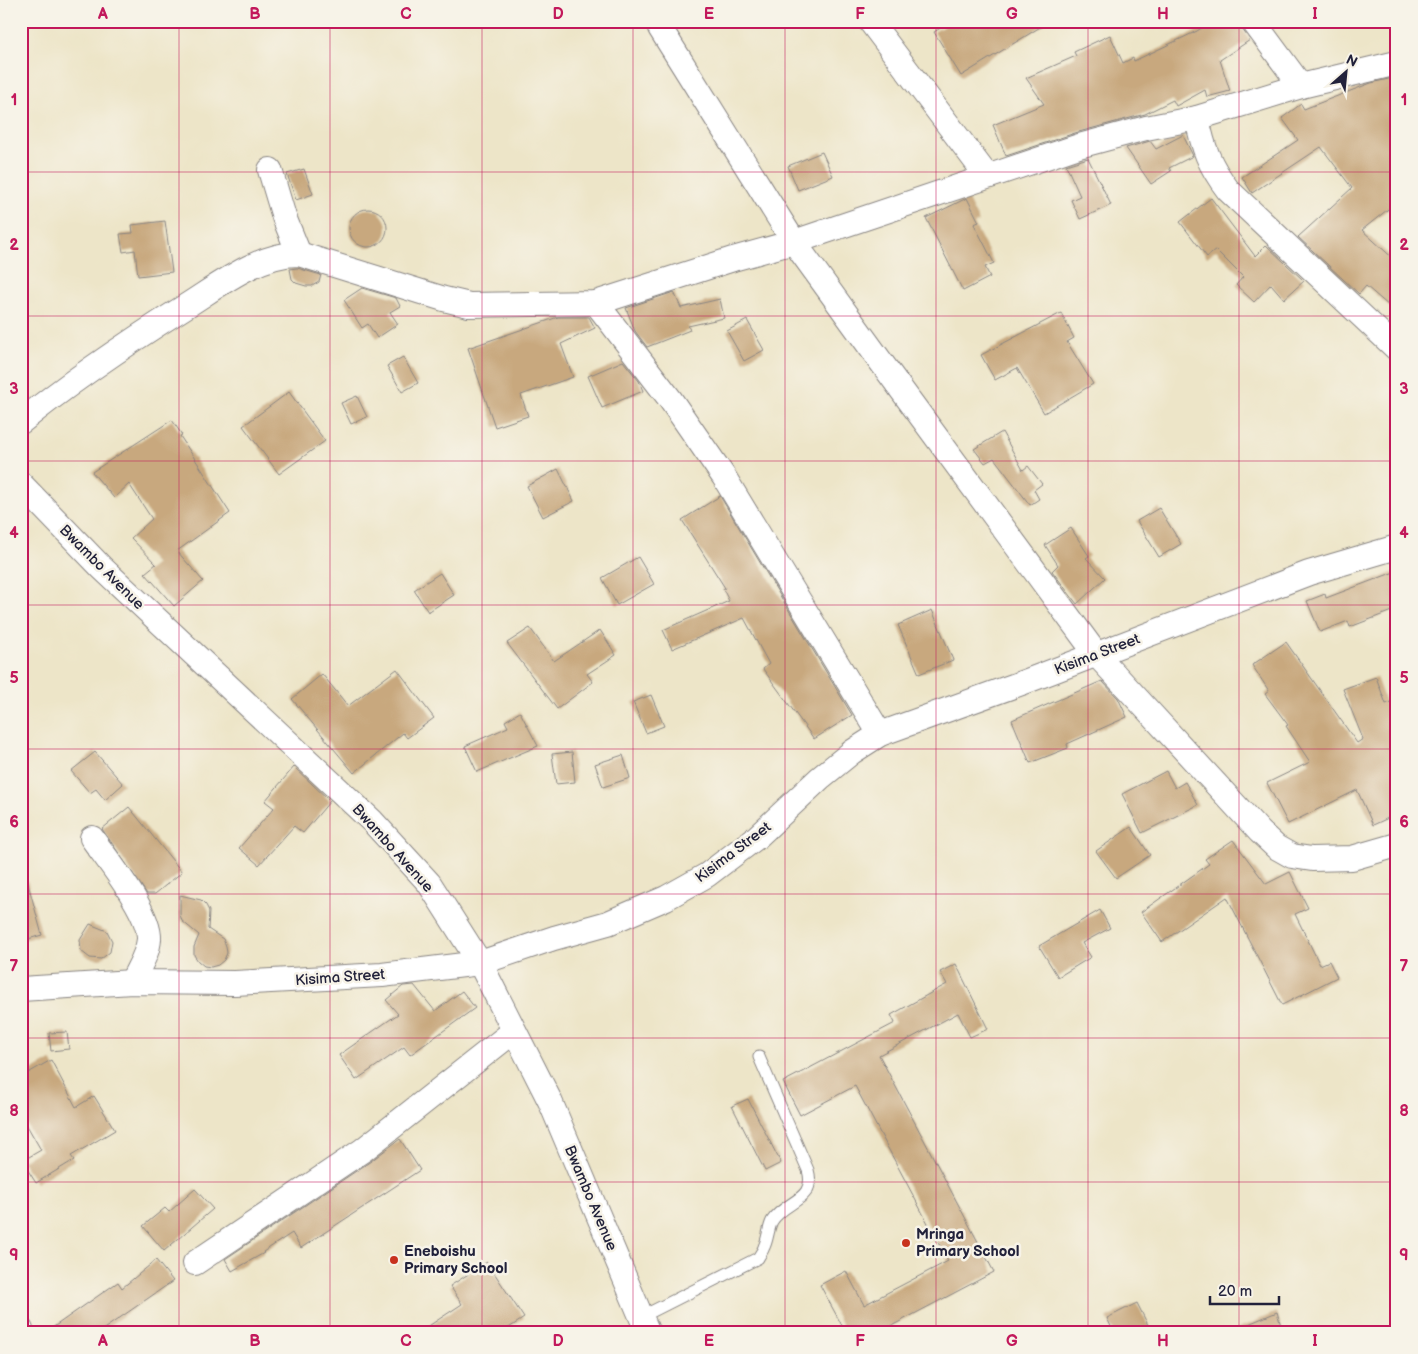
<svg xmlns="http://www.w3.org/2000/svg" width="1418" height="1354" font-family="'Balsamiq Sans',sans-serif">
  <rect width="100%" height="100%" fill="#f7f3e8"/>
  <filter id="ink" filterUnits="userSpaceOnUse"><feTurbulence type="fractalNoise" baseFrequency=".02" numOctaves="2"/><feDisplacementMap in="SourceGraphic" scale="10" xChannelSelector="R" yChannelSelector="G"/><feConvolveMatrix kernelMatrix="1 2 1 2 8 2 1 2 1" color-interpolation-filters="sRGB"/></filter>
  <filter id="wash" filterUnits="userSpaceOnUse"><feTurbulence type="fractalNoise" baseFrequency=".0096" numOctaves="4" result="noise"/><feDisplacementMap in="SourceGraphic" scale="20" xChannelSelector="R" yChannelSelector="G"/><feGaussianBlur stdDeviation="1.12" result="paint"/><feColorMatrix in="noise" values="0 0 0 0 0 0 0 0 0 0 0 0 0 0 0 0 0 1.4 0 .05"/><feComposite in="paint" operator="in"/></filter>
  <g filter="url(#wash)">
    <rect width="100%" height="100%" fill="#ede5c8"/>
    <g id="blocks">
      <g fill="#c8a87e">
        <polygon points="952,21 1050,21 961,76 934,32"/>
        <polygon points="1212,21 1239,21 1242,29 1250,40 1220,60 1230,91 1207,97 1205,90 1176,106 1173,100 1145,114 1075,133 1006,156 993,125 1044,104 1026,78 1076,56 1074,52 1110,35 1123,63 1133,58 1134,61 1197,31"/>
        <polygon points="1397,77 1397,202 1362,230 1397,262 1397,313 1366,286 1359,294 1298,237 1352,188 1321,147 1252,193 1242,177 1298,140 1282,118 1301,104 1304,109 1371,83"/>
        <polygon points="1183,135 1193,156 1169,168 1171,171 1151,184 1126,148 1150,141 1156,149"/>
        <polygon points="822,152 833,176 798,190 788,166"/>
        <polygon points="1088,158 1111,205 1080,219 1071,200 1080,196 1066,165"/>
        <polygon points="304,169 313,194 296,200 287,174"/>
        <polygon points="967,198 979,222 974,224 994,263 985,267 990,277 963,291 926,218"/>
        <polygon points="1211,198 1255,256 1266,245 1304,281 1284,299 1271,284 1254,302 1236,285 1243,277 1216,250 1207,257 1180,222"/>
        <circle cx="368" cy="228" r="19"/>
        <polygon points="165,221 172,272 138,276 135,250 123,252 120,234 133,233 132,225"/>
        <polygon points="297,268 321,275 319,282 312,286 306,286 296,283 292,279 290,269"/>
        <polygon points="362,288 396,298 400,306 390,312 398,324 377,338 368,324 362,328 344,300"/>
        <polygon points="674,292 681,308 720,299 724,318 688,326 690,330 647,347 635,331 626,308"/>
        <polygon points="1061,313 1074,338 1067,342 1093,384 1044,413 1017,368 995,380 981,355"/>
        <polygon points="558,317 589,317 595,328 561,344 573,377 521,395 528,416 495,427 468,348"/>
        <polygon points="747,320 764,350 744,361 727,331"/>
        <polygon points="403,357 418,383 402,392 387,366"/>
        <polygon points="623,361 639,381 643,391 602,408 588,376"/>
        <polygon points="289,392 325,441 279,474 243,426"/>
        <polygon points="357,396 367,417 351,424 341,403"/>
        <polygon points="172,420 182,435 180,436 230,513 177,551 203,581 174,606 145,573 156,564 131,538 152,519 129,484 114,498 92,472"/>
        <polygon points="1002,432 1023,470 1028,466 1042,484 1034,490 1039,499 1030,505 994,458 985,463 974,449"/>
        <polygon points="558,469 574,501 543,517 527,486"/>
        <polygon points="720,496 852,715 814,739 763,669 769,664 744,618 672,649 663,630 729,601 723,589 725,588 682,520"/>
        <polygon points="1159,508 1181,544 1159,557 1137,521"/>
        <polygon points="1071,528 1089,556 1086,558 1105,578 1077,604 1052,571 1058,565 1045,545"/>
        <polygon points="638,557 654,584 617,605 602,578"/>
        <polygon points="1397,571 1397,609 1350,627 1348,621 1320,632 1307,601 1325,594 1326,598"/>
        <polygon points="440,573 454,595 428,612 414,590"/>
        <polygon points="932,610 953,660 919,674 898,625"/>
        <polygon points="530,628 554,661 600,630 616,655 587,674 593,682 557,709 507,643"/>
        <polygon points="1286,642 1357,743 1363,739 1343,689 1376,677 1386,704 1397,699 1397,814 1373,825 1357,790 1288,824 1267,783 1310,762 1286,726 1288,725 1265,694 1269,691 1252,665"/>
        <polygon points="397,669 434,718 407,738 403,733 354,773 292,699 322,674 348,706"/>
        <polygon points="1102,681 1118,698 1127,717 1067,744 1068,748 1030,763 1012,720"/>
        <polygon points="651,695 664,726 646,733 633,702"/>
        <polygon points="520,712 538,746 477,772 465,746 508,727 505,721"/>
        <polygon points="95,752 123,784 105,800 96,789 90,793 71,771"/>
        <polygon points="572,752 575,782 556,784 552,754"/>
        <polygon points="623,755 630,778 603,787 595,764"/>
        <polygon points="294,767 330,801 303,833 294,826 259,865 239,848 274,808 265,801"/>
        <polygon points="1166,771 1175,788 1185,782 1198,805 1142,833 1122,794"/>
        <polygon points="129,807 182,872 155,894 147,894 102,829"/>
        <polygon points="1131,827 1150,855 1116,878 1096,851"/>
        <polygon points="1233,840 1266,884 1290,872 1308,908 1295,914 1320,965 1329,961 1337,977 1282,1005 1227,897 1162,942 1141,912 1209,864 1205,859"/>
        <polygon points="21,880 27,880 42,935 21,941"/>
        <polygon points="180,895 201,900 206,905 209,911 208,929 223,939 226,946 227,953 224,960 218,965 211,967 204,966 198,961 194,955 194,947 199,935 182,921 180,915"/>
        <polygon points="1100,910 1110,928 1082,943 1091,957 1058,977 1039,946"/>
        <polygon points="90,924 107,931 112,941 110,952 101,959 90,958 81,951 80,940"/>
        <polygon points="956,964 988,1029 970,1037 958,1013 879,1055 994,1272 878,1333 846,1333 820,1285 846,1271 864,1305 948,1261 855,1086 800,1115 783,1082 895,1023 891,1015 947,984 940,972"/>
        <polygon points="414,985 435,1011 462,991 475,1008 410,1055 404,1047 356,1080 339,1055 398,1014 386,1000 403,986"/>
        <polygon points="67,1032 69,1049 51,1051 49,1033"/>
        <polygon points="51,1060 76,1107 94,1096 115,1130 71,1156 74,1160 36,1183 22,1161 41,1150 21,1115 21,1077"/>
        <polygon points="748,1099 781,1163 765,1171 732,1106"/>
        <polygon points="400,1139 420,1170 301,1248 292,1233 263,1252 264,1253 232,1271 225,1259 371,1161"/>
        <polygon points="195,1189 213,1209 164,1251 143,1226 165,1208 169,1212"/>
        <polygon points="156,1260 173,1281 98,1333 45,1333 118,1282 122,1288"/>
        <polygon points="487,1262 524,1318 501,1333 418,1333 462,1304 450,1286"/>
        <polygon points="1137,1303 1152,1333 1114,1333 1107,1318"/>
        <polygon points="1277,1312 1283,1333 1227,1333"/>
      </g>
    </g>
  </g>
  <g filter="url(#ink)">
    <use href="#blocks" fill-opacity="0" stroke="#888482" stroke-width="1"/>
    <g fill="none" stroke-linecap="round" stroke-linejoin="round">
      <defs>
        <path id="service" d="M641,1317L758,1258C760,1254 763,1251 764,1247C768,1239 768,1229 772,1221C785,1200 817,1201 808,1170L759,1057"/>
        <g id="minor">
          <polyline points="870,21 987,176"/>
          <polyline points="1253,21 1301,86"/>
          <polyline points="660,28 794,242 884,366 1096,654 1260,832 1276,847 1292,856 1312,859 1352,858 1397,845"/>
          <path d="M1197,118C1203,148 1209,165 1228,190L1397,349"/>
          <polyline points="270,170 284,217 299,254"/>
          <polyline points="596,303 670,399 724,477 880,734"/>
          <path d="M21,422C73,379 129,342 186,306C218,286 260,253 299,254L444,299L469,305L596,303L733,259L794,242L1079,146L1146,128L1197,118L1301,86L1397,63"/>
          <polyline points="21,484 102,568 372,821 429,883 480,963 550,1101 648,1333"/>
          <path d="M92,838C108,861 150,912 149,939C148,954 138,968 132,982"/>
          <polyline points="21,989 132,982 235,983 382,975 480,963 554,938 608,923 666,898 707,875 757,837 820,778 852,752 880,734 1027,681 1309,573 1397,547"/>
          <polyline points="195,1263 363,1150 514,1031"/>
          <polyline points="21,1330 22,1333"/>
        </g>
      </defs>
      <use href="#service" stroke="#888482" stroke-width="13"/>
      <use href="#minor" stroke="#888482" stroke-width="26"/>
      <use href="#service" stroke="#fff" stroke-width="11"/>
      <use href="#minor" stroke="#fff" stroke-width="24"/>
    </g>
  </g>
  <path fill="none" stroke="#c2185b" stroke-width="1" stroke-opacity="0.55" d="M179,21V1333M330,21V1333M482,21V1333M633,21V1333M785,21V1333M936,21V1333M1088,21V1333M1239,21V1333M21,172H1397M21,316H1397M21,461H1397M21,605H1397M21,749H1397M21,894H1397M21,1038H1397M21,1182H1397"/>
  <g fill="#c8321e" stroke="#f7f3e8" stroke-width="2">
    <circle cx="906" cy="1243" r="5"/>
    <circle cx="394" cy="1260" r="5"/>
  </g>
  <g text-anchor="middle" stroke-width="5" stroke-linejoin="round" paint-order="stroke">
    <g font-size="15" fill="#22223b" stroke="#f7f3e8">
      <text transform="translate(102 567) rotate(45)" y="5">Bwambo Avenue</text>
      <text transform="translate(1097 654) rotate(-21)" y="5">Kisima Street</text>
      <text transform="translate(393 848) rotate(48)" y="5">Bwambo Avenue</text>
      <text transform="translate(733 852) rotate(-37)" y="5">Kisima Street</text>
      <text transform="translate(340 977) rotate(-4)" y="5">Kisima Street</text>
      <text transform="translate(591 1198) rotate(67)" y="5">Bwambo Avenue</text>
    </g>
    <g font-size="15" font-weight="bold" fill="#22223b" stroke="#f7f3e8" text-anchor="start">
      <text x="916" y="1239">Mringa<tspan x="916" dy="17">Primary School</tspan></text>
      <text x="404" y="1256">Eneboishu<tspan x="404" dy="17">Primary School</tspan></text>
    </g>
  </g>
  <rect width="1418" height="1354" fill="none" stroke="#f7f3e8" stroke-width="55"/>
  <g transform="translate(1346 72) rotate(27)" stroke="#f7f3e8" stroke-width="4" paint-order="stroke">
  <path d="M0-4L9 19L0 12L-9 19Z" fill="#22223b"/>
  <text y="-8" font-size="14" font-weight="bold" text-anchor="middle" fill="#22223b">N</text>
  </g>
  <path d="M1210 1296v8h69v-8" fill="none" stroke="#22223b" stroke-width="2.5"/>
  <text x="1218" y="1296" font-size="15" fill="#22223b" stroke="#f7f3e8" stroke-width="4" paint-order="stroke">20 m</text>
  <rect x="28" y="28" width="1362" height="1298" fill="none" stroke="#c2185b" stroke-width="2"/>
  <g font-size="16" text-anchor="middle" font-weight="bold" fill="#c2185b">
    <text x="103" y="19">A</text>
    <text x="255" y="19">B</text>
    <text x="406" y="19">C</text>
    <text x="558" y="19">D</text>
    <text x="709" y="19">E</text>
    <text x="860" y="19">F</text>
    <text x="1012" y="19">G</text>
    <text x="1163" y="19">H</text>
    <text x="1315" y="19">I</text>
    <text x="14" y="105">1</text>
    <text x="1404" y="105">1</text>
    <text x="14" y="250">2</text>
    <text x="1404" y="250">2</text>
    <text x="14" y="394">3</text>
    <text x="1404" y="394">3</text>
    <text x="14" y="538">4</text>
    <text x="1404" y="538">4</text>
    <text x="14" y="683">5</text>
    <text x="1404" y="683">5</text>
    <text x="14" y="827">6</text>
    <text x="1404" y="827">6</text>
    <text x="14" y="971">7</text>
    <text x="1404" y="971">7</text>
    <text x="14" y="1116">8</text>
    <text x="1404" y="1116">8</text>
    <text x="14" y="1260">9</text>
    <text x="1404" y="1260">9</text>
    <text x="103" y="1346">A</text>
    <text x="255" y="1346">B</text>
    <text x="406" y="1346">C</text>
    <text x="558" y="1346">D</text>
    <text x="709" y="1346">E</text>
    <text x="860" y="1346">F</text>
    <text x="1012" y="1346">G</text>
    <text x="1163" y="1346">H</text>
    <text x="1315" y="1346">I</text>
  </g>
</svg>
